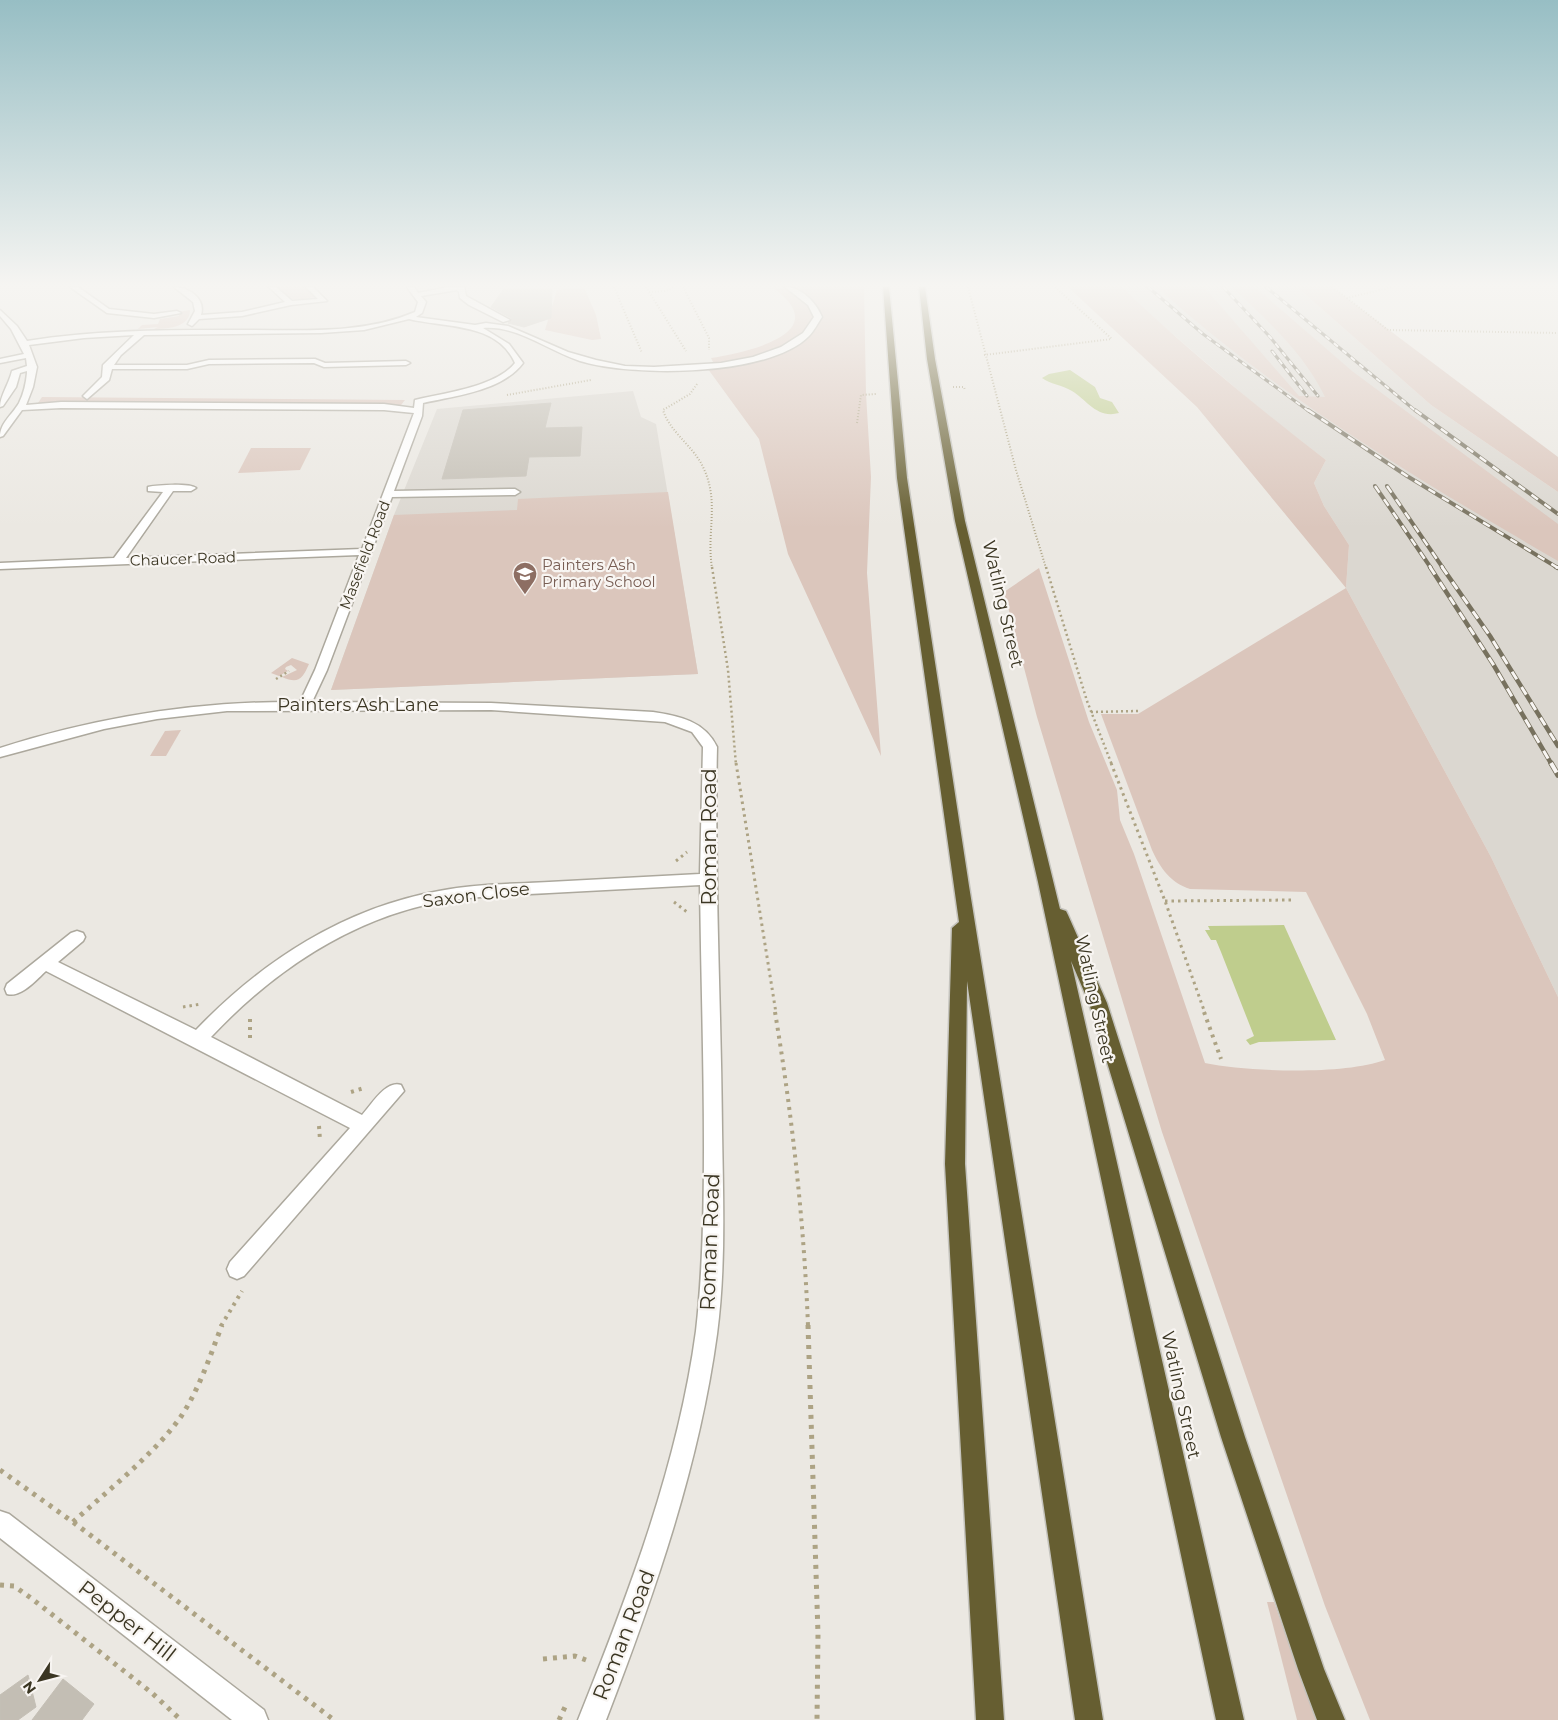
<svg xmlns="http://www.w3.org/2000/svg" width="1558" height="1720" font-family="Montserrat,sans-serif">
  <rect width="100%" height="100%" fill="#ebe8e2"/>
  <g fill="#dbd7d0">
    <polygon points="1122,287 1297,287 1431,405 1558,492 1558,997 1491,857 1346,588 1349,545 1324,506 1314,483 1326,460 1267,415 1147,312"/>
    <polygon points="633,391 641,417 656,424 698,674 331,690 394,515 437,409"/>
  </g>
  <g fill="#dbc6bc">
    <path d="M275,287H306L315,297C294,301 291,302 275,287Z"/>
    <polygon points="584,287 596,315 601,339 592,340 545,330 557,290"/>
    <path d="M772,287C789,287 809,298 814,317C807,349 742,361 714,364L711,358C748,352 837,333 772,287Z"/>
    <path d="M791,287H864L866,394L871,477L867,573L881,756L788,554L759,439L708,369C724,366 742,365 758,361C777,355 819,336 822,315L801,294Z"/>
    <path d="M1068,287H1122C1186,349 1256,406 1326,460L1314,483L1324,506L1349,545L1346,588L1491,857L1558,997V1720H1370L1325,1606L1162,1132L1037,717L1004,592L1039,568L1089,722L1117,790L1120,820L1134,854L1205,1063C1249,1072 1344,1075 1385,1060L1367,1014L1306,892L1190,889C1171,883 1160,868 1152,850L1101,714H1138L1346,588L1197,407Z"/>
    <path d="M1157,287H1204L1299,396L1325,397C1305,354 1266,319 1232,287H1255L1352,371L1558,524V561C1422,482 1273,393 1157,287Z"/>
    <polygon points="1297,287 1332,287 1558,457 1558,492 1431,405"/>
    <path d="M190,310C190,326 171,329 154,329L158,327L138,329L142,325L158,324L160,319L179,316L177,312Z"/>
    <polygon points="42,397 405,400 401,405 38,403"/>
    <polygon points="251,448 311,448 300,470 238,473"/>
    <polygon points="668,492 698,674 331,690 394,515 517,510 518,499"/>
    <path d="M292,658L309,664C302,680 298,684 282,677L297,670L291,665L286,667L285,669L288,671L279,676L271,673Z"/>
    <polygon points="181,730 166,756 150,756 165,731"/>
    <polygon points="1267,1602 1274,1602 1316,1720 1297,1720"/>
  </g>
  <g fill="#bfcd8d">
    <path d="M1070,370L1095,387L1100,398L1112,402L1119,413C1097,419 1087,400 1072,391C1062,385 1050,384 1042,378L1049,374Z"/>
    <polygon points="1284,925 1336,1040 1259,1042 1250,1045 1246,1040 1254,1036 1221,952 1216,940 1211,940 1205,930 1210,930 1208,926"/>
  </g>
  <g fill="#c3beb4" stroke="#c4bfb5">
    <polygon points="503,290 552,290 551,318 524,327 508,323 512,321 511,318 491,307"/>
    <polygon points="551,403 545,428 582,427 580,456 529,457 526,476 442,479 463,410"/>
    <polygon points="28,1675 36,1707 18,1720 0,1720 0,1695"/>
    <polygon points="63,1679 94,1704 82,1720 32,1720"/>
  </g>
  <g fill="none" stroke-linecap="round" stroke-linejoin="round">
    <defs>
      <g id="minor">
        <polygon points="70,287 78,287 109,309 154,314 177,311 181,313 154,318 107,313"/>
        <path d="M174,287C188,287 206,298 201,315L242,312L285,302L269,287H276L292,301L318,299L306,287H313L327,301L291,305L242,316L199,319L192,326L188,324L195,311L193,302Z"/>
        <path d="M407,287H414L418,293L449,287H464L466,296L510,320L503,322L469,305L460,298L459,292L457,290L421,296L426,302L422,313L416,317L475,325L486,323L508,326L568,352L596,360L625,366L654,367L721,363L753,357L781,347L803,333L814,317L808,305L785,287C801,287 816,302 822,317C818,323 814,331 809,336C769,377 632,377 580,361C549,351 517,325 483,328L509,344L523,363C502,391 455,396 423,403L422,416L394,491L515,489L520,492L515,495L392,497L327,670L312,702L491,703L653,712C679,716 705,721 717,747C714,875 721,1002 722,1130C723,1198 726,1266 717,1334C699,1467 654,1595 606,1720H578C628,1595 678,1465 696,1331C703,1270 704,1208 704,1147C704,1059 701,972 700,885C650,888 599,890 549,893C512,895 475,896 439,902C350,919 272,972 211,1037L362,1115C372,1104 386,1080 401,1085L404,1091L244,1276L237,1279L230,1276L227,1269L230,1262L350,1128L46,971C36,980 21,998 7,994L5,989L7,984L71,933L77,931L83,933L85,937L83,941L58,962L196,1030C262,961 344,908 439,891C475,884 512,884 549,882C599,879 650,877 700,874L703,747L692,732L665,722L491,710L227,711L157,719L104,729L0,757V748C98,717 197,701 300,702L315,670L359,555L0,569V563L114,558L163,492L148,491V487C157,485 189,483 196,488L191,491H173L126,558L362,549L414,413L384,410L61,408L22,410L3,436L0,437C0,423 12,415 19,403C24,393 26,383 27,373V371L20,373L16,387L3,406L0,407C0,396 9,384 12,371L27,366L26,358L0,363V359L24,354L11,329L0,316V310L17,326L27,341C101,329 175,330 250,330C305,330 364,334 415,312L418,302ZM409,319C445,328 497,322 515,363C496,387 444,393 415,400L414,408L384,404L61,402L26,405L33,387L37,367L29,345L84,338L134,335L103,365L102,377L83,396L87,399L109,380L112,369H187L209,364L314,363L324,367L406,365L410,363L406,361L325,363L315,359L209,360L187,365H114L121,355L144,335L321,333L364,330Z"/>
        <polygon points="0,1511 9,1514 264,1710 268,1720 232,1720 0,1538"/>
      </g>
      <g id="highway">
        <polygon points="883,287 889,287 907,478 969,886 1103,1720 1075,1720 967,981 965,1164 1004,1720 976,1720 945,1164 952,928 959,922 897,478"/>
        <polygon points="919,287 925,287 935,359 965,521 1060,909 1066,911 1068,915 1107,1003 1245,1437 1324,1669 1345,1720 1317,1720 1298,1669 1221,1437 1089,1003 1071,961 1244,1720 1216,1720 1038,882 955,521 927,359"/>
      </g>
    </defs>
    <use href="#minor" stroke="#aca89d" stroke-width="3"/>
    <use href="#highway" stroke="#c4c3bd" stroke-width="3"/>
    <g stroke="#ada384" stroke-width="2" stroke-dasharray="1 2" stroke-linecap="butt">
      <polyline points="614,287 642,353"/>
      <polyline points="646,287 686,351"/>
      <polyline points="683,287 709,338 709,350"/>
      <polyline points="968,287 1016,470 1046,568"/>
      <polyline points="1055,287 1112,339"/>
      <polyline points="1332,287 1347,298 1392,287"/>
      <polyline points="649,292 666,291 674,287"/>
      <polyline points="1347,298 1388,330 1558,333"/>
      <polyline points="984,355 1112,339"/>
      <path d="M697,384L690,394L663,410C669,430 690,444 701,463C721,500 706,529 712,568"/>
      <polyline points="953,387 964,387 965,390"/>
      <polyline points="507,395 591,380"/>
      <polyline points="857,423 861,395 876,394"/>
    </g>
    <g stroke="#ada384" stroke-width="2.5" stroke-dasharray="2 3" stroke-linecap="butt">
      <polyline points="712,567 728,670 736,765"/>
      <polyline points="1046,567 1087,701 1112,765"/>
      <polyline points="276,679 289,671"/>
      <polyline points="1091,712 1138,711"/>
    </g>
    <g stroke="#ada384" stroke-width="3" stroke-dasharray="2.5 4" stroke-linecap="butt">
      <polyline points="736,763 776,1013"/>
      <polyline points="1111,763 1165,901 1205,1013"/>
      <polyline points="676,861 687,852"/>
      <polyline points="1165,901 1293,900"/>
      <polyline points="674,902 687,912"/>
      <polyline points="183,1007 201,1004"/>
    </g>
    <g stroke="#ada384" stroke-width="4" stroke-dasharray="3 5" stroke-linecap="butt">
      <path d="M775,1012C792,1115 804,1221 808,1326"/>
      <polyline points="1204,1012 1221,1059"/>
      <polyline points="250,1019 250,1043"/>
      <polyline points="351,1092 364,1088"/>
      <polyline points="319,1126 320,1140"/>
      <polyline points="221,1326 242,1291"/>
    </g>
    <g stroke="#ada384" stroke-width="5" stroke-dasharray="4 6" stroke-linecap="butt">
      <polyline points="808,1325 818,1634 817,1720"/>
      <polyline points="0,1470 73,1522 334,1720"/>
      <path d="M73,1522C106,1492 157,1452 182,1415C200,1387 210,1356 222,1325"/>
      <polyline points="0,1585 14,1586 31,1598 152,1693 181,1720"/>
      <polyline points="543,1659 575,1656 586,1660"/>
      <polyline points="559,1720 565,1707"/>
    </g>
    <use href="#minor" fill="#fff" fill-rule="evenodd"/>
    <use href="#highway" fill="#665e31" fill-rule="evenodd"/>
    <defs>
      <g id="rail-far3">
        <polyline points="1148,287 1203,334 1310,412"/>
        <polyline points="1223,287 1270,337 1318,396"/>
        <polyline points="1266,287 1417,412"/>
        <polyline points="1272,351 1307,396"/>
      </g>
      <g id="rail-far2">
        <polyline points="1308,410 1407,476 1558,568"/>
        <polyline points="1415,410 1558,514"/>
        <polyline points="1375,486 1431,568"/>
        <polyline points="1387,486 1443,568"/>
      </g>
      <g id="rail-far1">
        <polyline points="1430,567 1493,664 1552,765"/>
        <polyline points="1442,567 1490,636 1558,746"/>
        <polyline points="1556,567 1558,568"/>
      </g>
      <polyline id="rail" points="1551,763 1558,775"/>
    </defs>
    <use href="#rail-far3" stroke="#77715e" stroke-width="3"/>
    <use href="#rail-far2" stroke="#77715e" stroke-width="4"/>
    <use href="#rail-far1" stroke="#77715e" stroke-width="4.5"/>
    <use href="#rail" stroke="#77715e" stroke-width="5.5"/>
    <use href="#rail-far3" stroke="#f8f5f2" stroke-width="2" stroke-dasharray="5.5" stroke-linecap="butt"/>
    <use href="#rail-far2" stroke="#f8f5f2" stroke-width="2.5" stroke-dasharray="8" stroke-linecap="butt"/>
    <use href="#rail-far1" stroke="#f8f5f2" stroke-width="3" stroke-dasharray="9" stroke-linecap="butt"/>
    <use href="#rail" stroke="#f8f5f2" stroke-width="4" stroke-dasharray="11" stroke-linecap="butt"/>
  </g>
  <linearGradient id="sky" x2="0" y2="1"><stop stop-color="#97bec4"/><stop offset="0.54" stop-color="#f6f5f2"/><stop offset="1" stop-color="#f6f5f2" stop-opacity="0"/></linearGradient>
  <rect width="1558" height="528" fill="url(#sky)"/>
  <defs>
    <symbol id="school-pin" viewBox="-11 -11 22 30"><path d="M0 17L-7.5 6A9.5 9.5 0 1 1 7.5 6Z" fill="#8d6e63" stroke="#f8f5f2"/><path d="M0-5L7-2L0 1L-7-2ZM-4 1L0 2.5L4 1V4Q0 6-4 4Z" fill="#fff"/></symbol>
  </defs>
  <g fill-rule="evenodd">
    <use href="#school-pin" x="511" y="560" width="28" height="38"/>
  </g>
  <g text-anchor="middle" stroke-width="4.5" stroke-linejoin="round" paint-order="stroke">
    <g font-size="15" fill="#3b3623" stroke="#f8f5f2">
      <text transform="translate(365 555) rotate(-69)" y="5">Masefield Road</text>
      <text transform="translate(183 559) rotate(-2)" y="5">Chaucer Road</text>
    </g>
    <g font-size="15" fill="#785e54" stroke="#f8f5f2" text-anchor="start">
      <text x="542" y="570">Painters Ash<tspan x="542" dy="17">Primary School</tspan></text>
    </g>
    <g font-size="18" fill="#3b3623" stroke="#f8f5f2">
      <text transform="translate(1003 604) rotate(77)" y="6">Watling Street</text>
      <text x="358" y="711">Painters Ash Lane</text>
      <text transform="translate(476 895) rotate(-7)" y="6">Saxon Close</text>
      <text transform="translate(1095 999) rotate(78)" y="6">Watling Street</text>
      <text transform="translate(1181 1395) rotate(78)" y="6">Watling Street</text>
    </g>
    <g font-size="21" fill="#3b3623" stroke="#f8f5f2">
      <text transform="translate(709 837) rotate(-90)" y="7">Roman Road</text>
      <text transform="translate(710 1242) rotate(-88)" y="7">Roman Road</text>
      <text transform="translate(127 1621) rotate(38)" y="7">Pepper Hill</text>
      <text transform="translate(624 1635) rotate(-69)" y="7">Roman Road</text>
    </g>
  </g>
  <g transform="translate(40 1680) rotate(234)" stroke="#f8f5f2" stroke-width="4" paint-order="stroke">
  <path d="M0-4L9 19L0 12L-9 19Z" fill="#3b3623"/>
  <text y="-8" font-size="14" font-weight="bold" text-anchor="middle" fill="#3b3623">N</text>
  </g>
</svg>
